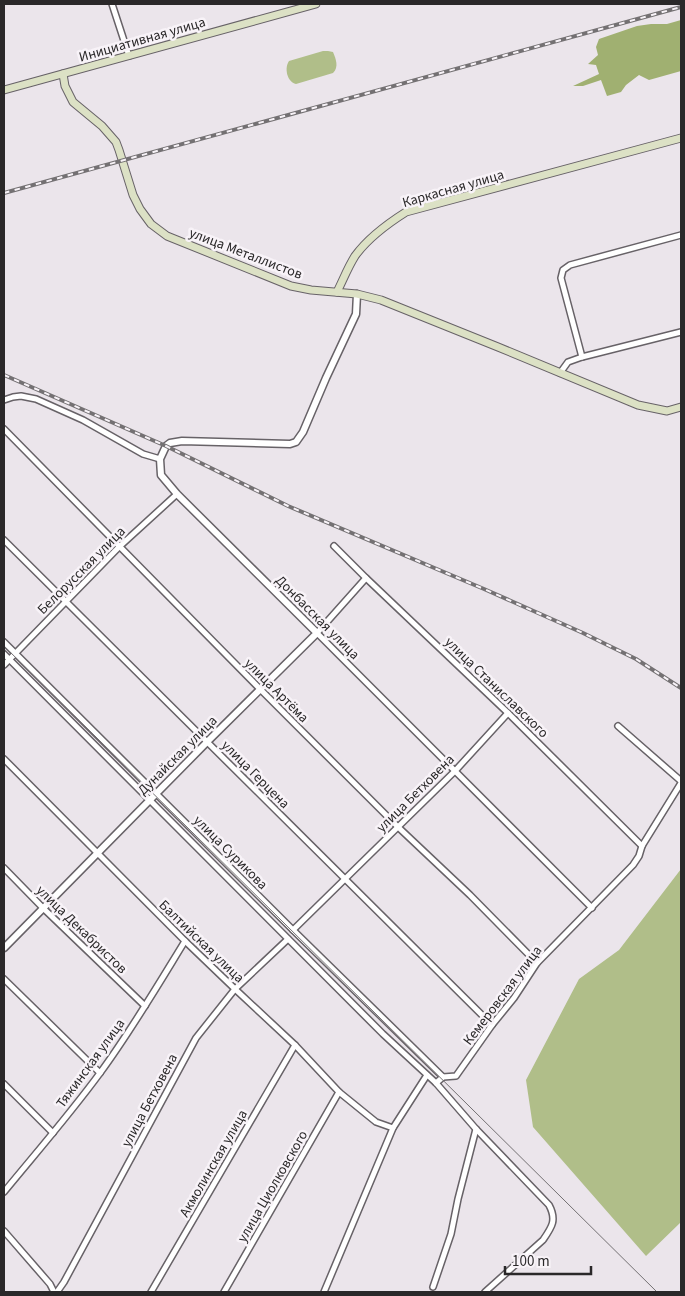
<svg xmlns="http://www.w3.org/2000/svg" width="685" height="1296" font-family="'Source Sans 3',sans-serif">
  <rect width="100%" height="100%" fill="#ebe5eb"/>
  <g fill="#b0be89">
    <path d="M323,51H328L333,52C336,59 339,67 333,73L296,84C287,82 284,68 289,61Z"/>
    <polygon points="681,869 681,1222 646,1256 533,1127 526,1080 579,979 619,950"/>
  </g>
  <polygon fill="#a0b071" points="681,20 681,71 649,80 639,75 626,85 621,92 607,96 601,80 583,86 573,86 599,74 596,65 588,64 598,55 596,47 599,39 637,26 651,24 667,24"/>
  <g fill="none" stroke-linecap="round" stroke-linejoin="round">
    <defs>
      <g id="minor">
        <polyline points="112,4 129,56"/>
        <polyline points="582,357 561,278 563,270 570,265 681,235"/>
        <polyline points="560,373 568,362 582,357 681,332"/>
        <polyline points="4,400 13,397 21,396 36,399 83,420 143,454 160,459"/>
        <polyline points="4,429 260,689 398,827 470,895 537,963"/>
        <polyline points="4,540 492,1025"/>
        <polyline points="334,546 366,578 508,713 642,846"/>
        <polyline points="366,578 317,633 592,908"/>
        <polyline points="4,642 293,930 443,1077"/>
        <path d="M4,654L383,1034L436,1083L476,1129L549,1205C557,1220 552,1227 543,1240L485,1292"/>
        <polyline points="4,665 119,547 177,494"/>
        <polyline points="618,726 681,781"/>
        <polyline points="4,759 185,941 235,989 295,1045 339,1092 376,1122 393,1128"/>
        <polyline points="4,868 43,908 145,1006"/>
        <polyline points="293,930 455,771 508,713"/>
        <polyline points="4,979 100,1073"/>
        <polyline points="436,1083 443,1077 456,1076 492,1025 514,998 537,963 633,865 639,856 642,846 681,783"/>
        <polyline points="4,1084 53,1133"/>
        <path d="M4,1192C36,1153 70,1114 100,1073C131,1031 158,985 185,941"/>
        <polyline points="4,1231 50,1284 54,1292"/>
        <polyline points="433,1287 451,1234 458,1199 476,1129"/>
        <polyline points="57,1292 64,1282 196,1038 235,989 288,939"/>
        <polyline points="151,1292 295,1045"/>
        <polyline points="224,1292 339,1092"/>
        <polyline points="324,1292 393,1128 427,1075"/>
      </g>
      <polyline id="tertiary" points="4,948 207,742 317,633 177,494 161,475 160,459 166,446 170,443 182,441 290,444 296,442 303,432 326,378 356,314 357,294"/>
      <g id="secondary">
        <polyline points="63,74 65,86 73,102 102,126 116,142 119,150 133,195 140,209 151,224 167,236 291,286 311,290 357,294 381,300 498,347 638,405 667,411 681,407"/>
        <polyline points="4,90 316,4"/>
        <path d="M337,292C343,280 348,267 355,256C368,238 387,224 406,212L681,138"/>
      </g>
    </defs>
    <use href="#minor" stroke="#676267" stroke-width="8"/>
    <use href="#tertiary" stroke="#676267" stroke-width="9"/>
    <use href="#secondary" stroke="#676267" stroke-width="9"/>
    <use href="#minor" stroke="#fff" stroke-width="5"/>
    <use href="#tertiary" stroke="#fff" stroke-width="6"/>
    <use href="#secondary" stroke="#dce1c5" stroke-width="7"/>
    <polyline stroke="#747173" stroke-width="1" points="4,646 657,1292"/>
    <defs>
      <g id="rail">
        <polyline points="4,193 681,7"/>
        <polyline points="4,375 166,446 288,506 484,589 583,633 636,659 681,688"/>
      </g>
    </defs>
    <use href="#rail" stroke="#747173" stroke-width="4"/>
    <use href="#rail" stroke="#f8f3f8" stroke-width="2" stroke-dasharray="5.5" stroke-linecap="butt"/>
  </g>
  <g text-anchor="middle" stroke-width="5" stroke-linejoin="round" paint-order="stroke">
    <g font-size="14" fill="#2a2829" stroke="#f8f3f8">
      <text transform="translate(142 39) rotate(-16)" y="5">Инициативная улица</text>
      <text transform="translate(453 188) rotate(-16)" y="5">Каркасная улица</text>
      <text transform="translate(246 253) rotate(21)" y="5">улица Металлистов</text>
      <text transform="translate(81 570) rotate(-45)" y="5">Белорусская улица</text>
      <text transform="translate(318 617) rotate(45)" y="5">Донбасская улица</text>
      <text transform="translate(497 687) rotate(44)" y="5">улица Станиславского</text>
      <text transform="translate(277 690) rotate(45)" y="5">улица Артёма</text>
      <text transform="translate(177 755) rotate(-45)" y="5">Дунайская улица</text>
      <text transform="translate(256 774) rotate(45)" y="5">улица Герцена</text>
      <text transform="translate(415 793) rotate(-45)" y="5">улица Бетховена</text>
      <text transform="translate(231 852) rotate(45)" y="5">улица Сурикова</text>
      <text transform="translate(82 929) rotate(44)" y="5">улица Декабристов</text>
      <text transform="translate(202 941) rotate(44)" y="5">Балтийская улица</text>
      <text transform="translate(502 995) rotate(-53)" y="5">Кемеровская улица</text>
      <text transform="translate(90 1063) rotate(-54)" y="5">Тяжинская улица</text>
      <text transform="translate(149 1100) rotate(-62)" y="5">улица Бетховена</text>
      <text transform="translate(213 1163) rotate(-60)" y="5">Акмолинская улица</text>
      <text transform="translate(272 1186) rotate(-60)" y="5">улица Циолковского</text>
    </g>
  </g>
  <rect width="685" height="1296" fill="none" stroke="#2a2829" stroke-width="10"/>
  <path d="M505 1266v8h86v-8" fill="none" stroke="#2a2829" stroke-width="2.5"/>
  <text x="512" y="1266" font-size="15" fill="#2a2829" stroke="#f8f3f8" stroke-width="4" paint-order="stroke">100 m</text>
</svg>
